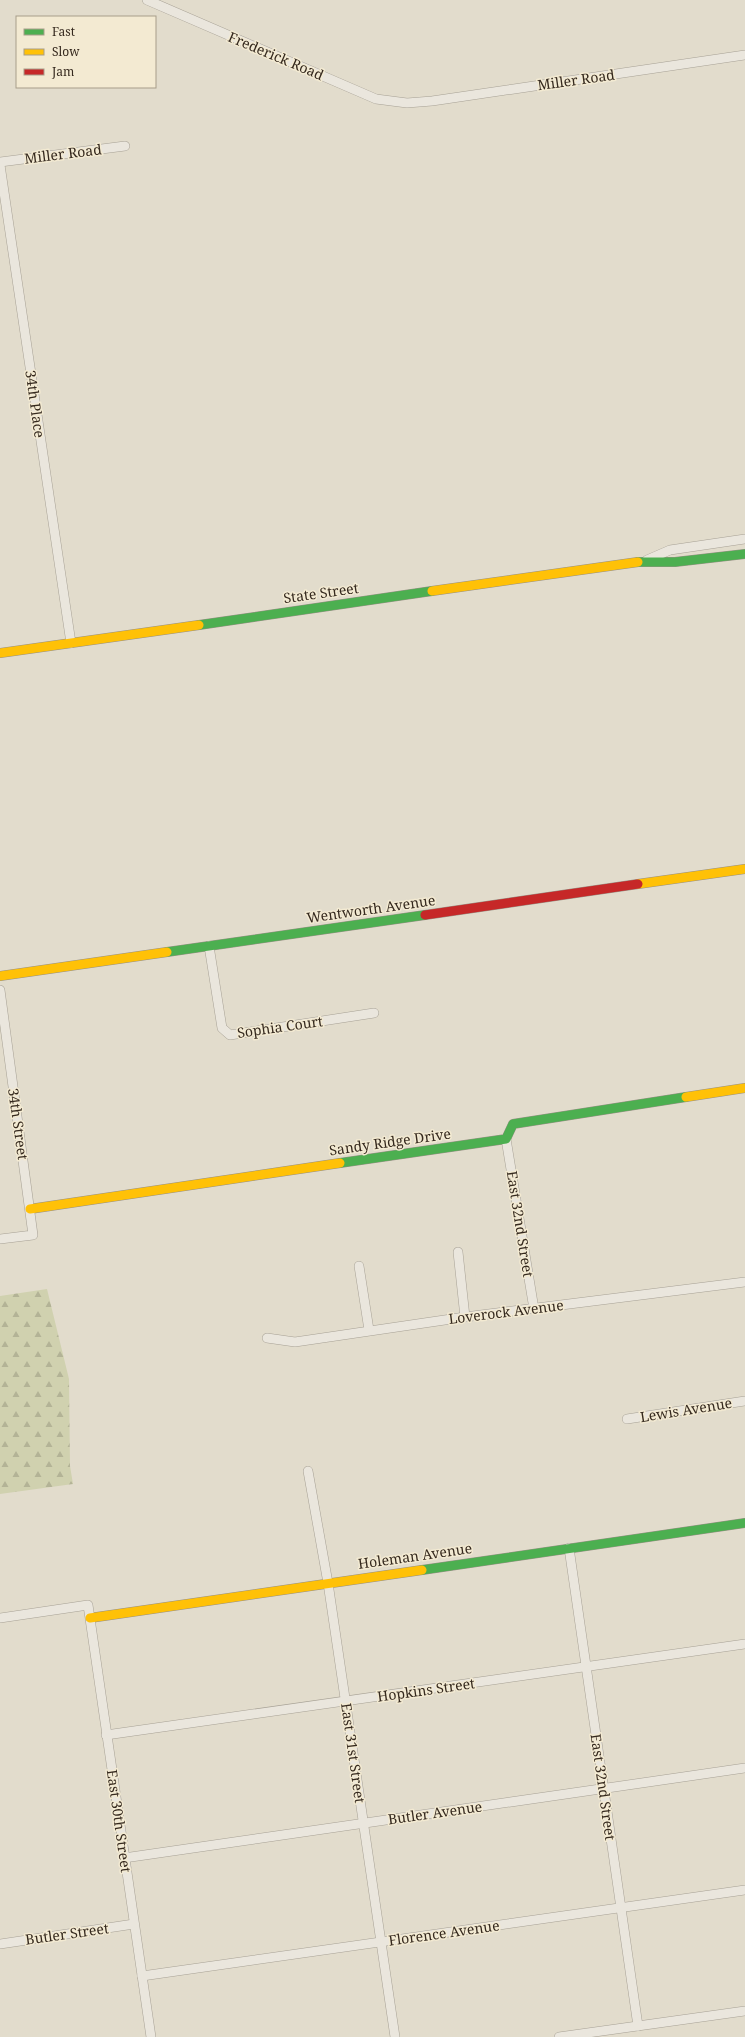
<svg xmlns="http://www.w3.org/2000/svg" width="745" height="2037" font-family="'Noto Serif',serif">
  <defs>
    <pattern id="forest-firs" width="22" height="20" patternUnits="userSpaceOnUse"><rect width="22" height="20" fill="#d0d1af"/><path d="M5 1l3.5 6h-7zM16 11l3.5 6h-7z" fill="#b3b396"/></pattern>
  </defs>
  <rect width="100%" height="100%" fill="#e2dccc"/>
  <polygon fill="url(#forest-firs)" points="47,1289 69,1379 70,1466 73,1484 0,1494 0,1296"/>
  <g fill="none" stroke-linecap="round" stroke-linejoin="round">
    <defs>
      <g id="street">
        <polyline points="147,0 376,99 407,103 432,101 745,55"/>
        <polyline points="0,162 125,146"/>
        <polyline points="0,165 71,643"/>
        <polyline points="647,560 670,550 745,539"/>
        <polyline points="209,946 222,1028 230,1035 374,1013"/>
        <polyline points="0,990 33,1235 0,1239"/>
        <polyline points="506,1139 534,1309"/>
        <polyline points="458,1252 465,1317"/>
        <polyline points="359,1266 369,1330"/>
        <polyline points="267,1338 295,1342 465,1317 745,1282"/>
        <polyline points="627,1419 745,1401"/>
        <polyline points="308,1471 328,1583 395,2037"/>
        <polyline points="569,1548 638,2026"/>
        <polyline points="0,1618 88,1605 151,2037"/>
        <polyline points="106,1735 745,1644"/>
        <polyline points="124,1858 745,1768"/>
        <polyline points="0,1944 134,1924"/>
        <polyline points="142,1976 745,1890"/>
        <polyline points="559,2037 745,2011"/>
      </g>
      <g id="fast">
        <polyline points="638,562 675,562 745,554"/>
        <polyline points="199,625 432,591"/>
        <polyline points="167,952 425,915"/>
        <polyline points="340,1163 506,1139 513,1124 686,1097"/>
        <polyline points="422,1570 745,1523"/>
      </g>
      <g id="slow">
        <polyline points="432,591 638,562"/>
        <polyline points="0,653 199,625"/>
        <polyline points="638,884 745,869"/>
        <polyline points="0,976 167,952"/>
        <polyline points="686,1097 745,1088"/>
        <polyline points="30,1209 340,1163"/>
        <polyline points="90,1618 422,1570"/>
      </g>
      <polyline id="jam" points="425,915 638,884"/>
    </defs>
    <use href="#street" stroke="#a7a195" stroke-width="10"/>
    <use href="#fast" stroke="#979085" stroke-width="10"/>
    <use href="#slow" stroke="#979085" stroke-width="10"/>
    <use href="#jam" stroke="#979085" stroke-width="10"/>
    <use href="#street" stroke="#eae6dd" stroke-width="9"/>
    <use href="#fast" stroke="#4caf50" stroke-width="9"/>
    <use href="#slow" stroke="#ffc107" stroke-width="9"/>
    <use href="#jam" stroke="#c62828" stroke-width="9"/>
  </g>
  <g text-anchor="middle" stroke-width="3" stroke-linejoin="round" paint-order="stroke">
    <g font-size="14" fill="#35291e" stroke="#f3ead2">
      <text transform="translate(276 56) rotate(23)" y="5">Frederick Road</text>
      <text transform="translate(576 80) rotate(-8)" y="5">Miller Road</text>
      <text transform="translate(63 154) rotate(-7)" y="5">Miller Road</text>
      <text transform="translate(35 404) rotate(82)" y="5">34th Place</text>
      <text transform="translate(321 593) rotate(-8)" y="5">State Street</text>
      <text transform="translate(371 909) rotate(-8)" y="5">Wentworth Avenue</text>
      <text transform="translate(280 1027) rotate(-8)" y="5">Sophia Court</text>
      <text transform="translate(18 1124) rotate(82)" y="5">34th Street</text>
      <text transform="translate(390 1142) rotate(-8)" y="5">Sandy Ridge Drive</text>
      <text transform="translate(520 1224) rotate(81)" y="5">East 32nd Street</text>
      <text transform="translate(506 1312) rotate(-7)" y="5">Loverock Avenue</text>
      <text transform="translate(686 1410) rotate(-9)" y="5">Lewis Avenue</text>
      <text transform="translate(415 1556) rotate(-8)" y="5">Holeman Avenue</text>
      <text transform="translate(426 1690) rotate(-8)" y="5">Hopkins Street</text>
      <text transform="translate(353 1753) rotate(82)" y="5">East 31st Street</text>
      <text transform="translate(603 1787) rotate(82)" y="5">East 32nd Street</text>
      <text transform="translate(435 1813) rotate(-8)" y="5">Butler Avenue</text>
      <text transform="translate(119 1821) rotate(82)" y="5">East 30th Street</text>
      <text transform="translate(444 1933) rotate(-8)" y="5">Florence Avenue</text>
      <text transform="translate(67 1934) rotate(-8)" y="5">Butler Street</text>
    </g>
  </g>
  <rect x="16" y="16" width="140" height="72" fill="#f3ead2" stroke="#a79d8a"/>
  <rect x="24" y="29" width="20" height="6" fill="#4caf50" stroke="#a79d8a"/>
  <text x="52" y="36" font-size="12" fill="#35291e">Fast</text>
  <rect x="24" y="49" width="20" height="6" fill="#ffc107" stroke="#a79d8a"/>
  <text x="52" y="56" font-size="12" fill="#35291e">Slow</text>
  <rect x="24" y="69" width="20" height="6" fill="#c62828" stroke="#a79d8a"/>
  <text x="52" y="76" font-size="12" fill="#35291e">Jam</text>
</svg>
